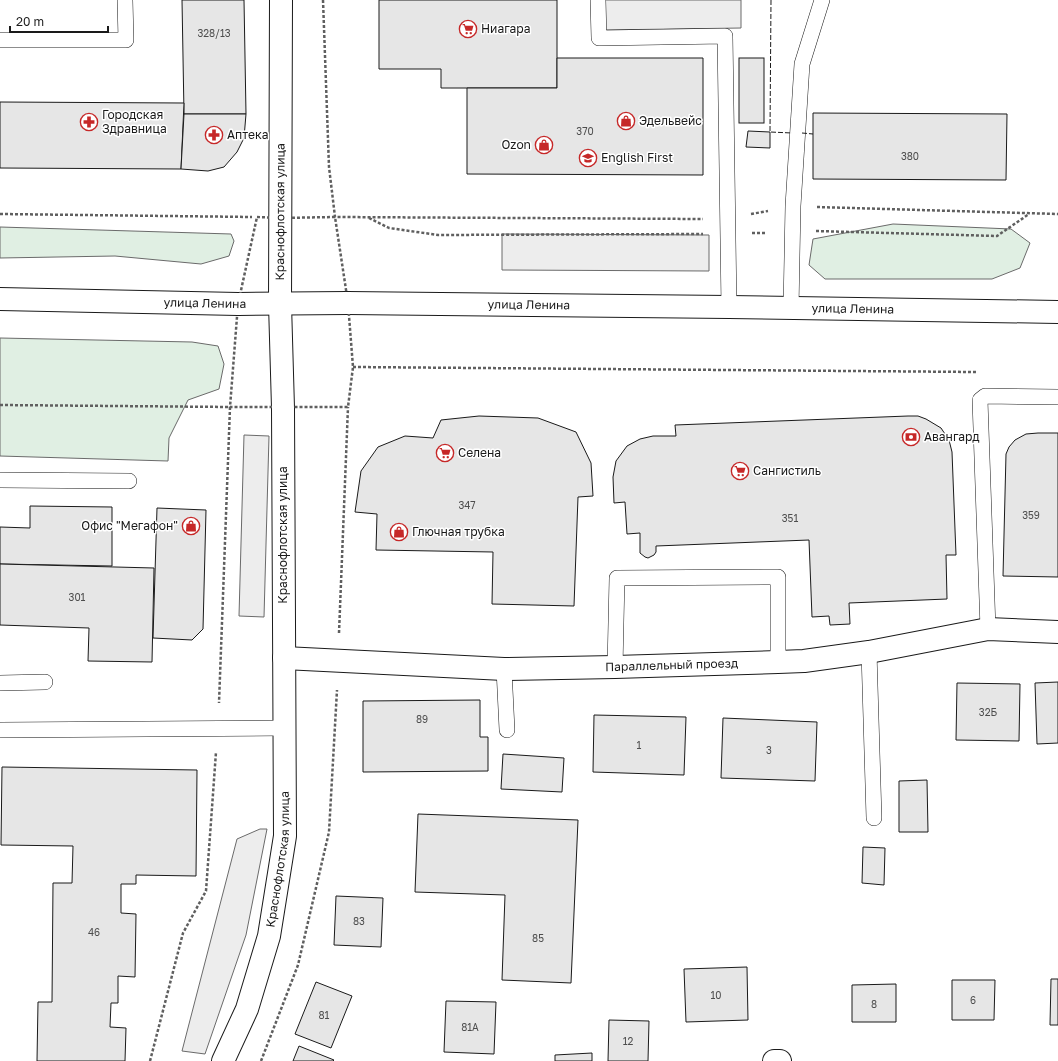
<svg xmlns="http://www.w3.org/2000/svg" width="1058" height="1061" font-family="'Golos Text',sans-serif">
  <rect width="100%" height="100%" fill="#fff"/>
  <g fill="#e0efe3" stroke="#6a6a6a">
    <polygon points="893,224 1011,229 1030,243 1020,268 992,279 825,279 809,265 813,239"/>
    <polygon points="0,227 231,234 234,241 229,256 201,264 115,256 0,258"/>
    <polygon points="0,338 192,342 218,346 224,364 219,389 188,400 169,438 168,461 0,456"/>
  </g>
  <g fill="#ededed" stroke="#6a6a6a">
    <polygon points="604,0 741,0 741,28 604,30"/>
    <polygon points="502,234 709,235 709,271 502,270"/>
    <polygon points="244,435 269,436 264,617 239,616"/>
    <polygon points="260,829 267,829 246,935 205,1054 182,1051 237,839"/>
  </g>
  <g fill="#e6e6e6" stroke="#1a1a1a">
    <polygon points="182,0 244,0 246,114 184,114"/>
    <polygon points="379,0 557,0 557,88 441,88 441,69 379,69"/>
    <polygon points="557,58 703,58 703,175 467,174 467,88 557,88"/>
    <rect x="739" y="58" width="25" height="65"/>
    <polygon points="0,102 184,103 181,169 0,168"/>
    <polygon points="813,113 1007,114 1006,180 813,179"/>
    <polygon points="184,114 246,114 244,138 237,152 224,167 208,171 181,169"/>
    <polygon points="748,131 770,132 770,148 746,147"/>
    <polygon points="479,416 538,418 576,432 591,463 593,496 578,497 574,606 492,604 493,552 376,550 377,514 355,512 361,471 378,447 405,436 433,438 441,420"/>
    <polygon points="908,416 918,416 926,419 941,428 949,440 952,452 956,555 946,555 947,599 849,603 850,624 830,625 829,616 812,617 809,540 656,546 656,552 654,555 648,558 645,557 640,553 640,533 627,534 625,502 614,503 613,477 616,461 627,446 640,439 653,436 676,436 675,425"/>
    <polygon points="1038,433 1058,433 1058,577 1003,576 1006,454 1009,447 1015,440 1026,434"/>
    <polygon points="30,506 112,507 112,566 0,564 0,527 30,528"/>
    <polygon points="157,508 206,510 203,629 192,640 153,638"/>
    <polygon points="0,564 154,568 152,662 88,661 89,628 0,625"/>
    <polygon points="1058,682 1058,743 1037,744 1035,683"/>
    <polygon points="957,683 1020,684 1019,741 956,740"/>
    <polygon points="480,700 480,737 488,737 488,771 363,772 363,701"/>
    <polygon points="594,715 686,717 684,775 593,772"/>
    <polygon points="723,718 817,722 815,781 721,778"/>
    <polygon points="503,754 564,758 562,792 501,789"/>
    <polygon points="2,767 197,770 196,876 136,875 136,884 121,884 121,913 136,914 135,977 118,976 118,1003 111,1003 110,1027 126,1028 125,1061 37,1061 38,1002 52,1002 53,883 72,883 73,846 1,845"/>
    <polygon points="927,780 928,832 899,832 899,781"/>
    <polygon points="418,814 578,820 571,983 502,980 505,895 415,892"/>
    <polygon points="863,847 885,848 884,885 862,883"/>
    <polygon points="336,896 383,898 381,947 334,945"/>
    <polygon points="747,967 748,1020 686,1022 684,969"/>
    <polygon points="1051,979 1058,979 1058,1025 1050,1025"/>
    <polygon points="952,980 995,980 994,1020 952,1020"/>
    <polygon points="316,982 352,996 331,1048 295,1034"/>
    <polygon points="896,984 896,1022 852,1022 852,985"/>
    <polygon points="446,1001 496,1002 494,1054 444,1052"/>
    <polygon points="609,1020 649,1021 648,1061 608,1061"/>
    <polygon points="299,1046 334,1060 333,1061 293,1061"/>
    <polygon points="592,1053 592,1061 555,1061 555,1055"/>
  </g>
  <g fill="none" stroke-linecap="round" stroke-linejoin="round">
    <defs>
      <g id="lane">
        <path d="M598,0L599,38L725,36C727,126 727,217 729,307"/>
        <polyline points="0,40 126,40 125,0"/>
        <polyline points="791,308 793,206 802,64 822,0"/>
        <polyline points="0,480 129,481"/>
        <polyline points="988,629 980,400 985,396 1058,397"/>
        <polyline points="869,652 874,818"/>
        <polyline points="615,667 617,578 778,577 778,662"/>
        <polyline points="504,669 507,730"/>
        <polyline points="0,683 45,682"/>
        <polyline points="0,730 284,728"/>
      </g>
      <g id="street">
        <path id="s1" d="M284,658L504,669L615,667L778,662L804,661L869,652L988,629L1058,632"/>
        <polyline points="774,1061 780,1061"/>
      </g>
      <g id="secondary">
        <path id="s2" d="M0,299L238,304L348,303L729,307L1058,312"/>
        <path id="s3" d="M223,1061L247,1009L269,936L285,836L283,408L280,304L281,0"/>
      </g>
    </defs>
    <use href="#lane" stroke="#1a1a1a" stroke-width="16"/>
    <use href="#street" stroke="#1a1a1a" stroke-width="24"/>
    <use href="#secondary" stroke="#1a1a1a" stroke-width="24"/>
    <g stroke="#5f5f5f" stroke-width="2.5" stroke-dasharray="3 2" stroke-linecap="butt">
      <polyline points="323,0 329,167 335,217 703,219"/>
      <polyline points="817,207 1058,214"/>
      <polyline points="0,214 252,217"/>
      <polyline points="751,214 768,211"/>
      <polygon points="257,217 281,218 335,217 348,303 353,367 348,407 230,407 238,304"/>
      <polyline points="369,218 389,228 438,235 703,234"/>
      <polyline points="816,231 997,236 1029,214"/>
      <polyline points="752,233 767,233"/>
      <polyline points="353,367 976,372"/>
      <polyline points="0,405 230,407 219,703"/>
      <polyline points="339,633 348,407"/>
      <polyline points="150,1061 183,933 206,891 216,752"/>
      <polyline points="261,1061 298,965 329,832 337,690"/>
    </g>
    <use href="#lane" stroke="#fff" stroke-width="15"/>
    <use href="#street" stroke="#fff" stroke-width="22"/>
    <use href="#secondary" stroke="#fff" stroke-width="22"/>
    <g stroke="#1a1a1a" stroke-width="1" stroke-dasharray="5 2" stroke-linecap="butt">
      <polyline points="771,0 770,132 792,133"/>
      <polyline points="802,133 813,134"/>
    </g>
  </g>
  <defs>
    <symbol id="supermarket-ring" viewBox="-11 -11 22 22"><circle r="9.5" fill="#fff" stroke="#c62828" stroke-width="1.5"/><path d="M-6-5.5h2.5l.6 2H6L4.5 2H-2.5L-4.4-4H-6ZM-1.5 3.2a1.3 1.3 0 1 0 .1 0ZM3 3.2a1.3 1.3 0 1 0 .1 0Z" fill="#c62828"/></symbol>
    <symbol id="shop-ring" viewBox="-11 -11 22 22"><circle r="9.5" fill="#fff" stroke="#c62828" stroke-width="1.5"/><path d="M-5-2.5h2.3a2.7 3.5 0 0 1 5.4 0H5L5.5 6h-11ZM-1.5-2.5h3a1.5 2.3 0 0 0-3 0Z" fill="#c62828"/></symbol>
    <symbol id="pharmacy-ring" viewBox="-11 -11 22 22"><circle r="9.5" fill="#fff" stroke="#c62828" stroke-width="1.5"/><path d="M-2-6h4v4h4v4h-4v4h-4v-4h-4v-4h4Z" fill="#c62828"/></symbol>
    <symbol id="school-ring" viewBox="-11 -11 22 22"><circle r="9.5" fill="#fff" stroke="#c62828" stroke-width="1.5"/><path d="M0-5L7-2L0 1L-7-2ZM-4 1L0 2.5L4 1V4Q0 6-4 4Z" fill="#c62828"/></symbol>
    <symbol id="bank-ring" viewBox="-11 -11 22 22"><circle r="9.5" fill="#fff" stroke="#c62828" stroke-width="1.5"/><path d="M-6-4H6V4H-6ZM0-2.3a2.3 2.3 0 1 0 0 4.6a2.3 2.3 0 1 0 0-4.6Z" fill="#c62828"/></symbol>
  </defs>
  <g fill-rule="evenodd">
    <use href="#supermarket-ring" x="458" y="19" width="20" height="20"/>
    <use href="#shop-ring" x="616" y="111" width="20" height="20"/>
    <use href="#pharmacy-ring" x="79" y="112" width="20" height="20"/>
    <use href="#pharmacy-ring" x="204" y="125" width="20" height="20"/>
    <use href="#shop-ring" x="534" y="135" width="20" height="20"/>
    <use href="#school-ring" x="578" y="148" width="20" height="20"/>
    <use href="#bank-ring" x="901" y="427" width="20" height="20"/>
    <use href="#supermarket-ring" x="435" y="443" width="20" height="20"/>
    <use href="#supermarket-ring" x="730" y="461" width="20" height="20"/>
    <use href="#shop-ring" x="181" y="516" width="20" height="20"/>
    <use href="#shop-ring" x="389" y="522" width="20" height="20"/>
  </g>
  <g text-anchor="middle" stroke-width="3" stroke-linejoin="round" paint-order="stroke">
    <g font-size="10" fill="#4d4d4d">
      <text x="214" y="37">328/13</text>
      <text x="585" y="135">370</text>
      <text x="910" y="160">380</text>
      <text x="467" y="509">347</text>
      <text x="1031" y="519">359</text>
      <text x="790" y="522">351</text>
      <text x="77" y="601">301</text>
      <text x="988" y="716">32Б</text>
      <text x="422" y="723">89</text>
      <text x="639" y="749">1</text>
      <text x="769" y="754">3</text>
      <text x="359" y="925">83</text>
      <text x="94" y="936">46</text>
      <text x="538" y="942">85</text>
      <text x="716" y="999">10</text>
      <text x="973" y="1004">6</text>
      <text x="874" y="1008">8</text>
      <text x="324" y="1019">81</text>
      <text x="470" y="1031">81А</text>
      <text x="628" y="1045">12</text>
    </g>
    <g font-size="12" fill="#1a1a1a" stroke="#fff" text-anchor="start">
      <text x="481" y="33">Ниагара</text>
      <text x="102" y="119">Городская<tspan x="102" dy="14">Здравница</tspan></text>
      <text x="639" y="125">Эдельвейс</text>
      <text x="227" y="139">Аптека</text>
      <text x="531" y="149" text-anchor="end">Ozon</text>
      <text x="601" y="162">English First</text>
      <text x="924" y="441">Авангард</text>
      <text x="458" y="457">Селена</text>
      <text x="753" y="475">Сангистиль</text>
      <text x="178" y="530" text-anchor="end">Офис "Мегафон"</text>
      <text x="412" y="536">Глючная трубка</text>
    </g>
    <g font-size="12" fill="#1a1a1a" stroke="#fff">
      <text dy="4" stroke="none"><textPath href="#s3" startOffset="859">Краснофлотская улица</textPath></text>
      <text dy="4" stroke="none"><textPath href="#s2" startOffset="205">улица Ленина</textPath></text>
      <text dy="4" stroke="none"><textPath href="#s2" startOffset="529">улица Ленина</textPath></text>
      <text dy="4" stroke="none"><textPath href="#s2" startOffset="853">улица Ленина</textPath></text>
      <text transform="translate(283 535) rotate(-90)" y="4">Краснофлотская улица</text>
      <text dy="4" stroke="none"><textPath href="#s1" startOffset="388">Параллельный проезд</textPath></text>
      <text dy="4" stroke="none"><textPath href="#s3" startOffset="211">Краснофлотская улица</textPath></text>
    </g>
  </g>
  <path d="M10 26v6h98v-6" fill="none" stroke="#1a1a1a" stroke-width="2"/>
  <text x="16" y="26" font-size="12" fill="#1a1a1a" stroke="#ffffff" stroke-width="3" paint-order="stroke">20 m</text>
</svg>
